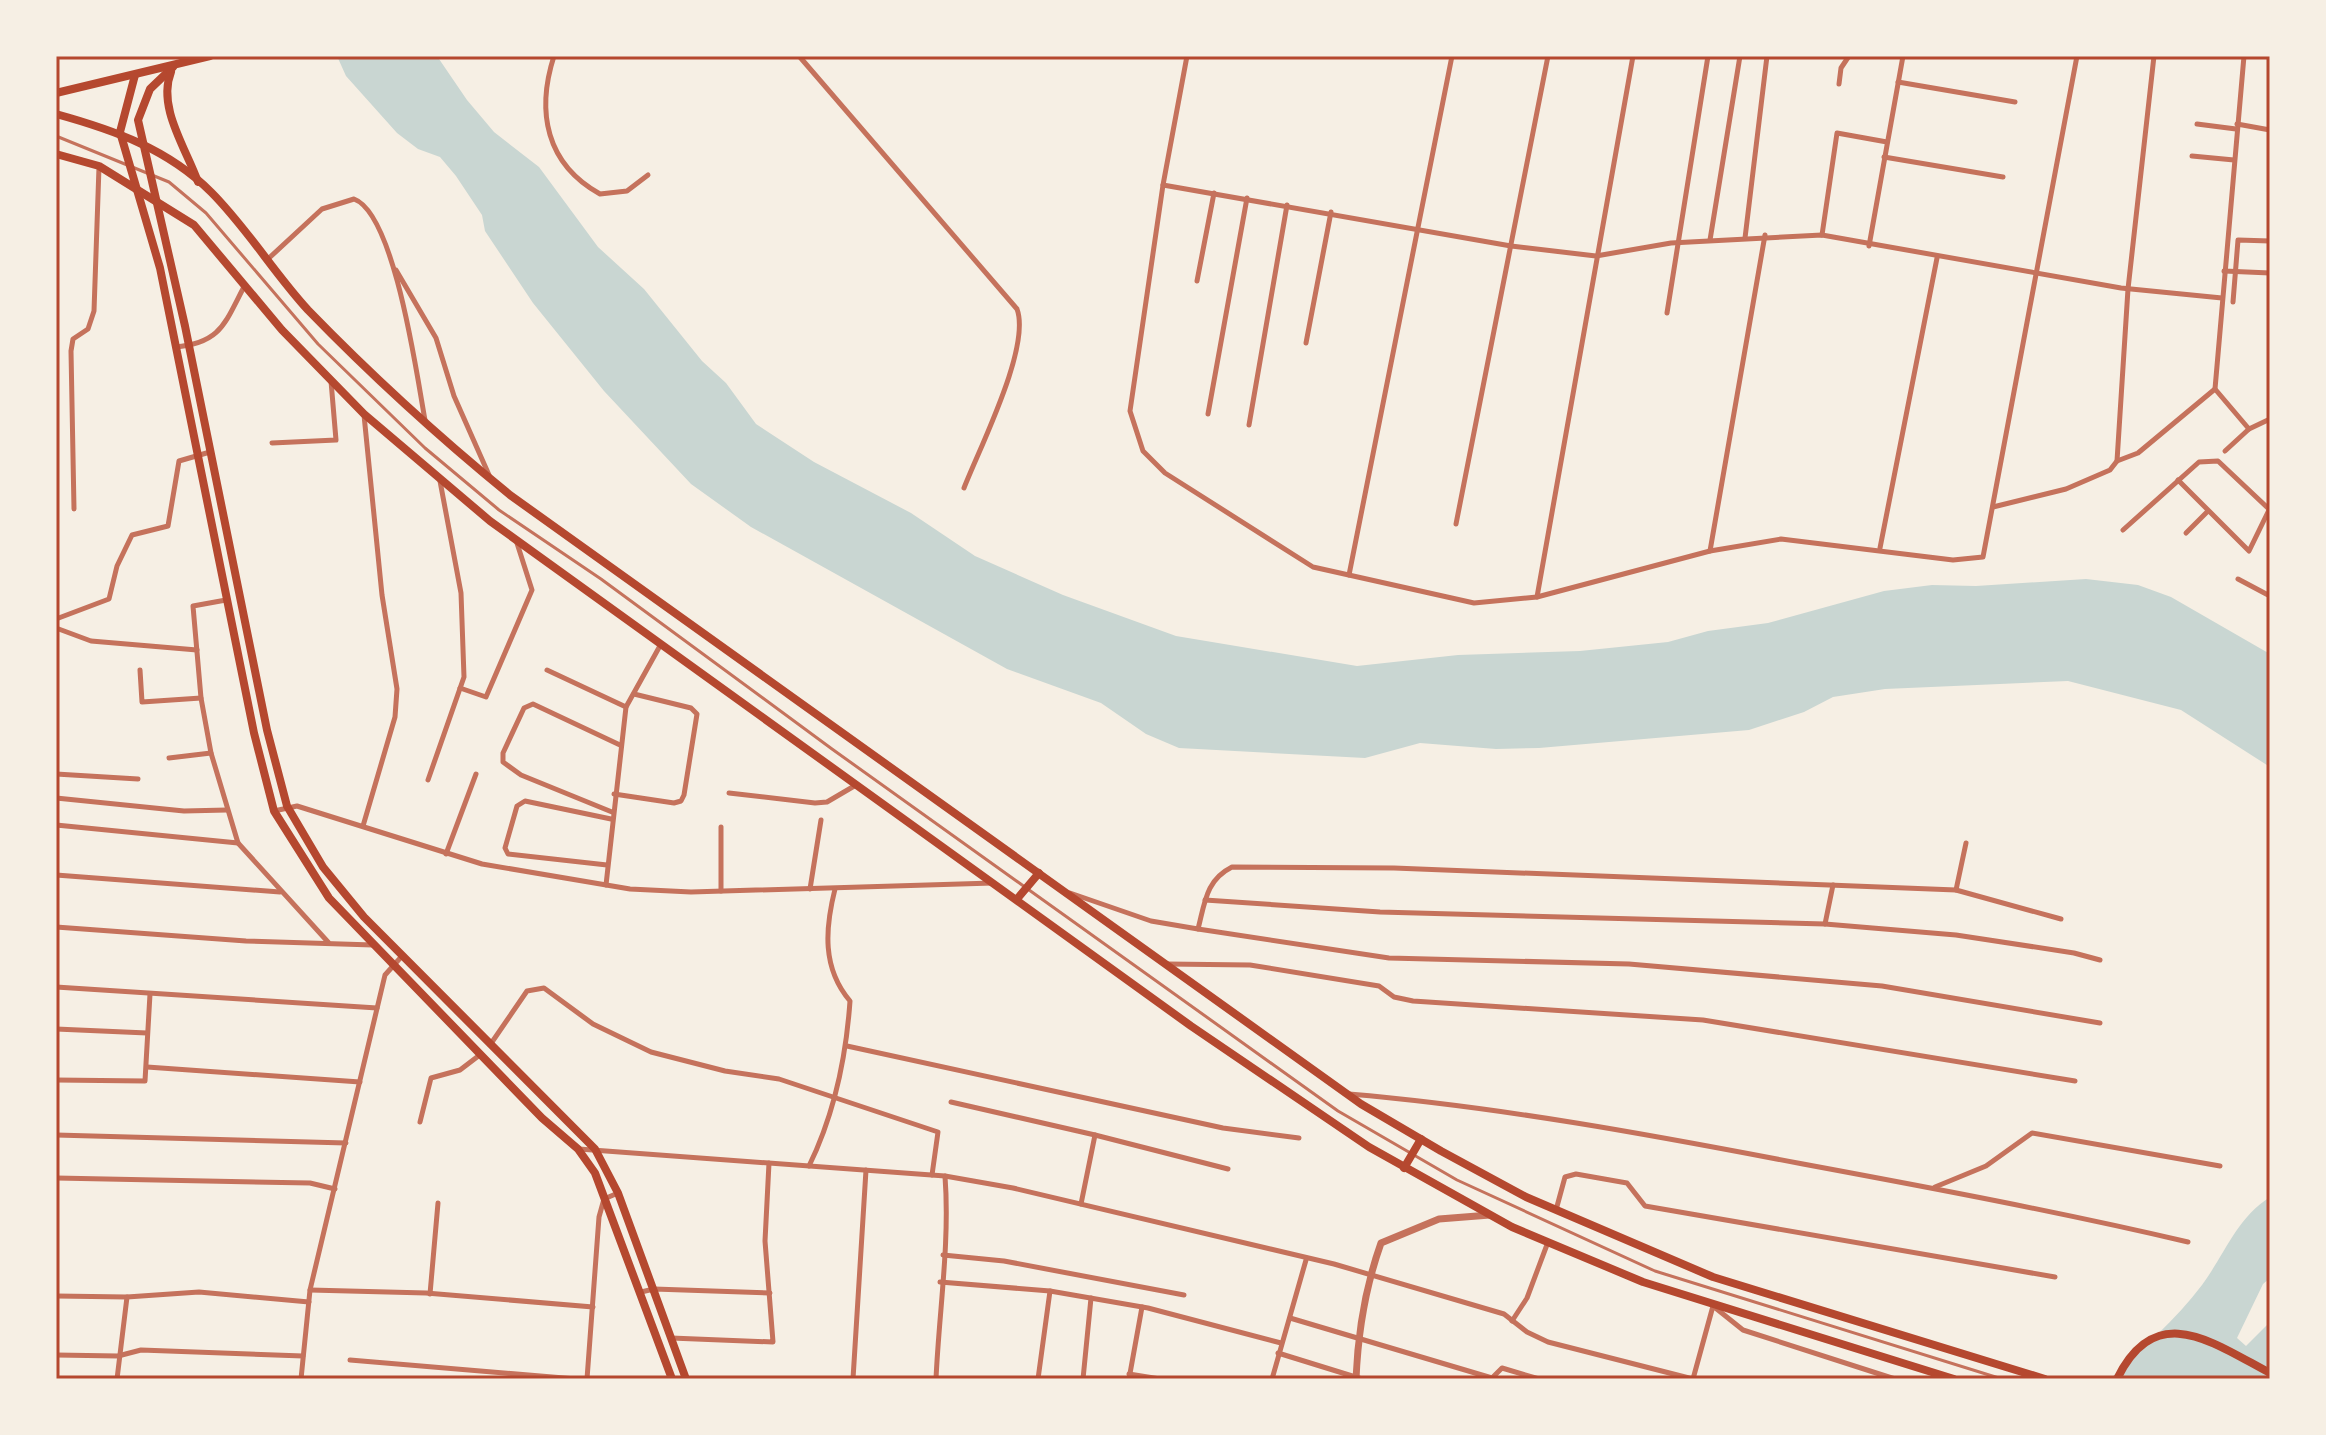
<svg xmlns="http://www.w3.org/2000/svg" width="2326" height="1435" font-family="'Source Sans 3',sans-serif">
  <rect width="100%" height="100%" fill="#f6efe4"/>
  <g fill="#c9d6d2">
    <polygon points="337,56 437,56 467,100 494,132 539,167 598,247 644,289 702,361 726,383 756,424 814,462 911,513 975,556 1063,595 1176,636 1357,666 1458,655 1580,651 1668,642 1708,631 1768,623 1884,591 1932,585 1976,586 2086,579 2138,585 2171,597 2270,654 2270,767 2181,710 2068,681 1885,689 1833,697 1804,712 1749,730 1539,748 1496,749 1420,743 1365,758 1179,748 1146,734 1101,703 1007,669 751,527 691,484 604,391 533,303 485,231 482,215 456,176 440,157 418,149 397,133 346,76"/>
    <path d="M2270,1197V1278L2263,1284L2237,1338L2246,1346L2270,1322V1379H2110C2141,1349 2176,1320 2202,1285C2225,1254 2236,1219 2270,1197Z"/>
  </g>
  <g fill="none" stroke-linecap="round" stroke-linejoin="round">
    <polyline stroke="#c5725c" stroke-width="3" points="56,136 169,182 206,213 318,344 425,448 499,510 601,579 832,749 1338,1111 1457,1180 1655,1271 2002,1379"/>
    <g stroke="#c5725c" stroke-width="5">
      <path d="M554,56C536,112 546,164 600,194L627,191L648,175"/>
      <path d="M799,56L1017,309C1031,347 980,447 964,488"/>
      <polyline points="1187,56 1163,185 1130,411 1143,451 1165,473 1313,567 1474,603 1537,597 1710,551 1781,539 1953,560 1983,557 2077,56"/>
      <polyline points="2244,56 2215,389 2249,429 2270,419"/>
      <polyline points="1898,82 2015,102"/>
      <polyline points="1839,84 1841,68 1849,56"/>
      <polyline points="2197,124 2236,129"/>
      <polyline points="2237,124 2270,130"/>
      <polyline points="2192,156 2234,160"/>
      <polyline points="1884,157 2003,177"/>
      <polyline points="1163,185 1511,246 1596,256 1671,243 1822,235 2121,288 2222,298"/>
      <polyline points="1822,235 1837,133 1887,142"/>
      <polyline points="1745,238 1767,56"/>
      <polyline points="1710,240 1740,56"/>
      <polyline points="1869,246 1903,56"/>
      <path d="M268,259L322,209L354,199C395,214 417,377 425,420"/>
      <polyline points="396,270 436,338 454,396 489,475"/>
      <polyline points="2224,271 2270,273"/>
      <polyline points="1197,281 1214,193"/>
      <polyline points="2233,302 2238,240 2270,241"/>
      <polyline points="1667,313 1708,56"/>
      <polyline points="1306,343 1331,212"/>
      <path d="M175,347C222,343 225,322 245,285"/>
      <polyline points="1208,414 1247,198"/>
      <polyline points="1249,425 1287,205"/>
      <polyline points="272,443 336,440 331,381"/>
      <polyline points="2225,451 2249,429"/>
      <polyline points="2117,461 2128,289 2154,56"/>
      <polyline points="2178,480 2249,551 2269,510"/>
      <polyline points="1993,507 2066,489 2110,470 2117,461 2138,453 2215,389"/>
      <polyline points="74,509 71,351 73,339 88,329 94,311 99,167"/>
      <polyline points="1456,524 1548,56"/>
      <polyline points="2123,530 2199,462 2218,461 2270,510"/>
      <polyline points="2186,533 2207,512"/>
      <polyline points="1880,548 1937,258"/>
      <polyline points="1710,551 1765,235"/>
      <polyline points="1349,575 1452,56"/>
      <polyline points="2238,579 2270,596"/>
      <polyline points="1537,597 1633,56"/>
      <polyline points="226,600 193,606 201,698 211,753 238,843 328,942"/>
      <polyline points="56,619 109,599 117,566 132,535 168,526 179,461 210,452"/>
      <polyline points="56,628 91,641 197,650"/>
      <polyline points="140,670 142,702 201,698"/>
      <polyline points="547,670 626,707"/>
      <polyline points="460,688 486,697 532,590 516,540"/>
      <polyline points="169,758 211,753"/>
      <polyline points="56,774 138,779"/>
      <polyline points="428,780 464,677 461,593 440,481"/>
      <polyline points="729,793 815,803 827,802 856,785"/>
      <polyline points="614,794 674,803 681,801 684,795 697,714 691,708 634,694"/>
      <polyline points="56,798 184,811 227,810"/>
      <polyline points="274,811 297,806 482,864 630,889 691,892 993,883"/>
      <polyline points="612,812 521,775 503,762 503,753 524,708 533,704 620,745"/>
      <polyline points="56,825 238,843"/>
      <polyline points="363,826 395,717 397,689 382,595 364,415"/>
      <polyline points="721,827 721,891"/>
      <polyline points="446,854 476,774"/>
      <polyline points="607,865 508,854 505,848 517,806 525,801 611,819"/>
      <polyline points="56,875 280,892"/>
      <polyline points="606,885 626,707 661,644"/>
      <polyline points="810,889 821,820"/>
      <polyline points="1956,890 1966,843"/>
      <path d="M1070,893L1151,921L1198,929C1205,902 1206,880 1232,867L1394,868L1956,890L2061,919"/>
      <polyline points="1205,900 1380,912 1825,924 1956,935 2074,953 2100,960"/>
      <polyline points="1825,924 1833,885"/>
      <polyline points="56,927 246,941 373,945"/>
      <polyline points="1198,929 1389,958 1629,964 1882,986 2100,1023"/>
      <polyline points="1167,964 1250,965 1379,986 1394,997 1413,1001 1703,1020 2075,1081"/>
      <polyline points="56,987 377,1008"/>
      <polyline points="56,1029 147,1033"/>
      <polyline points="490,1045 527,991 544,988 593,1024 651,1052 725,1071 779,1079 938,1132 932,1175"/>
      <polyline points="847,1046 1223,1128 1299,1138"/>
      <polyline points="147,1067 360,1082"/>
      <polyline points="56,1080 145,1081 150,994"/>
      <path d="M1349,1094C1501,1107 1652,1135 1803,1164C1932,1188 2060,1212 2188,1242"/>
      <polyline points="951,1102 1095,1135"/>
      <polyline points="420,1122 431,1078 460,1070 481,1054"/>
      <polyline points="56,1135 346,1143"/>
      <polyline points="579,1149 945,1176 1013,1188 1334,1264 1504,1314 1527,1332 1548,1342 1693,1379 1713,1306 1743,1330 1895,1379"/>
      <path d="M809,1166C834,1115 846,1058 850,1001C822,968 825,929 835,889"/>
      <polyline points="56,1178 310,1183 335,1189"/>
      <polyline points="1935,1187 1986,1166 2032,1133 2220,1166"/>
      <polyline points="1081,1204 1095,1135 1228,1169"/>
      <polyline points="1556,1210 1565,1177 1576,1174 1627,1183 1645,1206 2055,1277"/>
      <polyline points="943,1255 1004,1261 1184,1295"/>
      <polyline points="940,1282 1050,1291 1148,1308 1281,1343"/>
      <polyline points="310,1290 426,1293 593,1307"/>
      <polyline points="641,1292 654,1289 770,1293"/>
      <polyline points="430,1294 438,1203"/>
      <polyline points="56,1296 127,1297 199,1292 309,1302"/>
      <polyline points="1290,1318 1492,1378"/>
      <polyline points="1512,1321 1527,1298 1548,1242"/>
      <polyline points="671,1338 773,1342 765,1241 769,1163"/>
      <polyline points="1278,1353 1362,1379"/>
      <polyline points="56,1355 118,1356 141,1350 303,1356"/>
      <polyline points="350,1360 576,1379"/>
      <polyline points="1129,1374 1160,1379"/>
      <polyline points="1492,1378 1502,1368 1539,1379"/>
      <polyline points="117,1379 127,1297"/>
      <polyline points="301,1379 310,1290 385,975 402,956"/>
      <polyline points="587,1379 599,1217 604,1199 618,1193"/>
      <polyline points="853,1379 866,1170"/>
      <path d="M936,1379C939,1312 950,1243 945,1176"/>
      <polyline points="1038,1379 1050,1291"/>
      <polyline points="1083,1379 1091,1298"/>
      <polyline points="1129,1379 1142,1307"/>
      <polyline points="1272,1379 1306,1260"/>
    </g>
    <path stroke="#c5725c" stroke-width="7" d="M1356,1379C1358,1331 1365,1288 1381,1243L1439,1219L1490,1215"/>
    <g stroke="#b5482f" stroke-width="8">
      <polyline points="173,67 150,89 138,120 185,326 267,730 287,806 323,867 364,917 595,1149 618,1193 686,1379"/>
      <path d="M171,72C157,107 186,148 198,182"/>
      <polyline points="135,75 120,132 160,268 254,733 274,811 329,898 542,1118 578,1149 595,1173 672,1379"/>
      <polyline points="56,93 210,56"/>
    </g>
    <g stroke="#b5482f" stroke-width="8">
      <path d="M56,114C114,130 168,149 211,192C247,228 274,273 308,310C372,376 439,437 510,495L1361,1104L1441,1151L1526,1197L1713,1277L2045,1379"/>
      <polyline points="56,154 99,166 194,225 282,330 364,414 490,521 1191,1026 1369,1147 1512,1227 1643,1282 1954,1379"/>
      <polyline points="1017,899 1039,873"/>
      <polyline points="1404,1168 1421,1139"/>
      <path d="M2117,1379C2156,1299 2213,1343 2270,1373"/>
    </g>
  </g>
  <rect width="2326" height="1435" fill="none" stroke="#f6efe4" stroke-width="116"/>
  <rect x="58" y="58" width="2210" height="1319" fill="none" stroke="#b5482f" stroke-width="3"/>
</svg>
